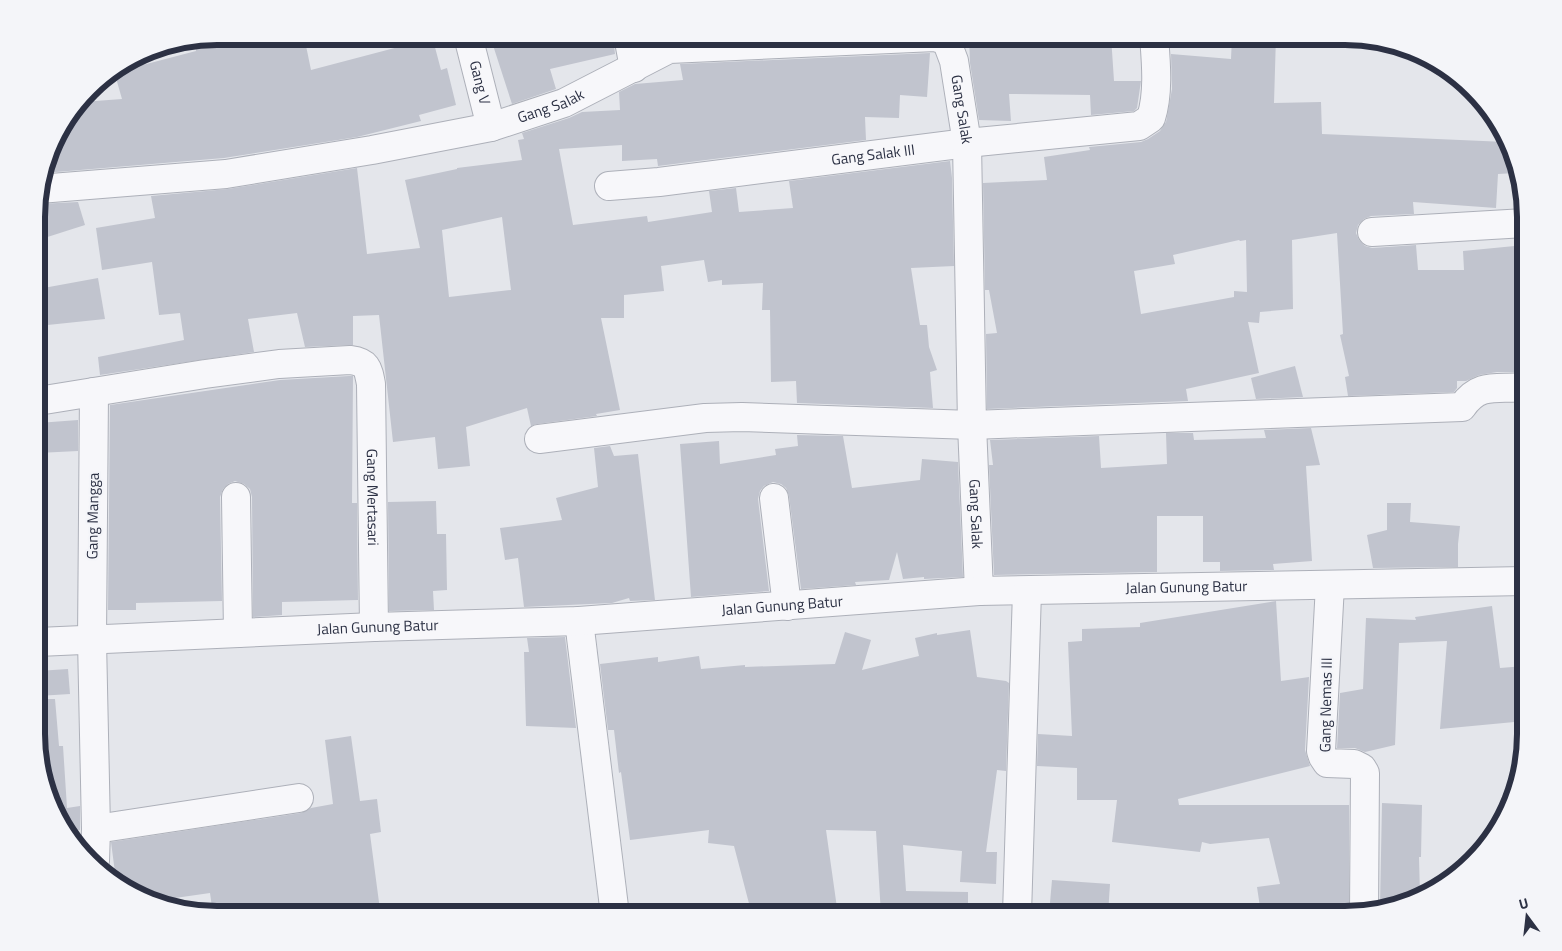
<svg xmlns="http://www.w3.org/2000/svg" width="1562" height="951" font-family="'Titillium Web',sans-serif">
  <rect width="100%" height="100%" fill="#e4e6eb"/>
  <g fill="#c1c4ce" fill-rule="evenodd">
    <polygon points="217,36 304,36 311,70 406,45 404,36 432,36 441,70 447,68 456,105 419,115 421,121 357,137 224,158 44,173 55,137 82,102 122,99 114,71 133,59 135,67 196,51 195,41"/>
    <polygon points="490,36 613,36 615,54 550,69 556,89 512,104"/>
    <polygon points="969,36 1111,36 1114,81 1141,81 1137,108 1134,111 1091,115 1090,95 1009,94 1011,121 979,120 970,63"/>
    <path d="M1232,36H1276L1274,103L1321,102L1322,134L1506,142L1516,173L1498,174L1496,208L1413,202L1414,214L1371,216L1364,219L1358,225L1356,233L1359,240L1365,246L1372,248L1416,245L1418,270H1464L1463,251L1525,245V372H1497L1479,375L1466,381H1457V388L1454,392L1348,396L1345,377L1349,376L1340,335L1343,334L1337,233L1292,240L1293,309L1260,312L1259,323L1248,322L1259,373L1186,389L1188,401L987,409L986,334L997,333L989,290H985L983,183L1047,180L1044,157L1090,150L1089,147L1141,142L1148,139L1160,131L1166,122L1172,89L1171,54L1231,59ZM1239,240L1240,241L1246,240L1247,292L1234,291V297L1141,314L1134,271L1175,264L1173,255Z"/>
    <path d="M930,53L927,97L900,95L899,118L865,117L866,140L658,166L657,159L622,161V145L559,149L573,225L647,216L648,222L712,212L709,191L736,188L739,212L793,208L789,181L950,161L952,178L954,266L911,268L920,325H927L929,347L937,370L930,372L933,408L797,403L796,381L771,382L770,310H762L763,283L722,285V280L708,282L704,260L661,266L664,291L624,295V318H601L620,410L596,414L597,416L537,424L531,426L527,408L466,427L470,466L438,469L435,437L393,442L379,315L353,316V345L305,347L297,313L248,319L254,352L100,375L98,357L184,340L180,313L159,315L152,262L102,270L96,228L155,218L151,196L228,189L357,168L367,254L420,248L405,180L457,169V168L522,160L518,140L524,139L522,133L569,118L582,112L620,110L619,92L635,84L683,80L680,64ZM502,217L511,290L449,297L442,230Z"/>
    <polygon points="78,202 85,225 38,240 38,204"/>
    <polygon points="98,278 105,319 38,326 38,289"/>
    <polygon points="1295,366 1303,397 1256,399 1251,378"/>
    <polygon points="349,376 353,376 352,503 357,503 358,600 282,602 282,615 253,617 252,497 250,489 244,484 235,481 228,484 223,489 220,497 222,601 136,603 136,610 108,610 110,405 280,380"/>
    <polygon points="78,420 78,451 38,453 38,423"/>
    <polygon points="1311,428 1320,465 1306,466 1312,561 1273,564 1274,570 1220,571 1220,562 1203,562 1203,516 1157,516 1157,572 994,575 989,465 993,465 990,440 1099,436 1101,468 1167,464 1166,433 1193,433 1194,440 1266,438 1264,430"/>
    <polygon points="797,435 843,436 852,488 920,480 922,459 958,462 963,577 924,579 924,577 903,579 897,552 889,580 855,582 856,585 801,589 789,496 786,488 781,484 773,482 764,486 760,491 758,499 769,591 691,597 680,444 719,441 720,464 776,455 775,449 798,446"/>
    <polygon points="610,446 614,456 638,454 655,600 630,601 629,598 612,603 524,607 518,558 505,560 500,528 562,520 556,498 598,487 594,448"/>
    <polygon points="436,501 437,534 446,534 447,590 433,591 434,610 389,611 388,502"/>
    <polygon points="1387,503 1411,503 1410,522 1460,526 1458,544 1458,567 1373,568 1367,535 1387,530"/>
    <polygon points="1276,601 1281,681 1309,677 1305,750 1310,766 1178,799 1179,805 1349,805 1349,914 1261,914 1257,887 1280,884 1269,838 1210,844 1202,842 1200,852 1112,842 1117,800 1077,800 1077,768 1037,766 1038,734 1072,736 1068,642 1082,641 1082,629 1140,627 1140,623"/>
    <polygon points="1492,606 1500,668 1525,666 1525,721 1440,729 1447,641 1399,643 1395,745 1365,752 1355,748 1337,748 1340,693 1363,689 1366,618 1416,620 1415,617"/>
    <polygon points="970,630 977,677 1006,681 1009,683 1006,771 997,770 986,852 997,852 996,884 960,882 962,851 903,845 906,891 968,892 968,914 881,915 876,831 826,830 838,915 752,915 734,846 708,843 709,830 630,840 621,772 619,773 614,730 608,730 600,664 658,657 658,662 699,656 701,669 745,665 745,667 835,664 845,632 871,640 862,670 919,656 915,638 937,633 937,635"/>
    <polygon points="565,637 576,728 526,726 524,652 529,652 527,638"/>
    <polygon points="68,669 70,694 38,696 38,671"/>
    <polygon points="38,699 55,699 59,746 63,746 67,808 80,806 80,830 66,832 38,757"/>
    <polygon points="351,736 360,801 377,799 381,832 370,834 380,910 344,915 287,915 286,909 241,915 217,915 213,914 210,893 161,900 126,890 116,880 111,842 301,813 311,808 333,804 325,740"/>
    <polygon points="1382,803 1422,805 1421,857 1419,857 1420,895 1380,907"/>
    <polygon points="1052,880 1110,884 1108,914 1049,914"/>
  </g>
  <g fill="none" stroke-linecap="round" stroke-linejoin="round">
    <defs>
      <g id="minor">
        <path id="s1" d="M468,36L491,127"/>
        <polyline points="628,36 634,68"/>
        <path id="s2" d="M609,186L659,182L967,143L1139,126L1151,118C1159,93 1156,62 1154,36"/>
        <path id="s3" d="M39,189L226,174L372,150L491,127L564,103L669,49L935,37L944,40L948,45L954,61L967,143L972,425L979,591"/>
        <polyline points="1372,232 1525,223"/>
        <polyline points="94,392 92,640 96,829 95,861"/>
        <path id="s4" d="M38,401L205,374L279,364L350,360C367,362 368,368 371,384L374,627"/>
        <path d="M539,439L705,418L742,417L972,425L1462,407C1480,381 1498,390 1525,387"/>
        <polyline points="236,497 238,633"/>
        <polyline points="774,498 787,606"/>
        <polyline points="1330,585 1321,751 1323,757 1327,763 1354,764 1362,768 1365,773 1364,912"/>
        <polyline points="579,621 615,915"/>
        <path id="s5" d="M38,642L374,627L579,621L979,591L1525,581"/>
        <polyline points="96,829 299,798"/>
        <polyline points="1017,914 1027,591"/>
      </g>
    </defs>
    <use href="#minor" stroke="#adb0b9" stroke-width="30"/>
    <use href="#minor" stroke="#f7f7fa" stroke-width="28"/>
  </g>
  <g text-anchor="middle" stroke-width="4.5" stroke-linejoin="round" paint-order="stroke">
    <g font-size="15" fill="#2c3144" stroke="#f4f5f9">
      <text dy="5" stroke="none"><textPath href="#s1" startOffset="48">Gang V</textPath></text>
      <text dy="5" stroke="none"><textPath href="#s3" startOffset="520">Gang Salak</textPath></text>
      <text dy="5" stroke="none"><textPath href="#s3" startOffset="1000">Gang Salak</textPath></text>
      <text dy="5" stroke="none"><textPath href="#s2" startOffset="266">Gang Salak III</textPath></text>
      <text dy="5" stroke="none"><textPath href="#s4" startOffset="464">Gang Mertasari</textPath></text>
      <text dy="5" stroke="none"><textPath href="#s3" startOffset="1405">Gang Salak</textPath></text>
      <text transform="translate(93 516) rotate(-89)" y="5">Gang Mangga</text>
      <text dy="5" stroke="none"><textPath href="#s5" startOffset="1150">Jalan Gunung Batur</textPath></text>
      <text dy="5" stroke="none"><textPath href="#s5" startOffset="745">Jalan Gunung Batur</textPath></text>
      <text dy="5" stroke="none"><textPath href="#s5" startOffset="340">Jalan Gunung Batur</textPath></text>
      <text transform="translate(1326 705) rotate(-89)" y="5">Gang Nemas III</text>
    </g>
  </g>
  <path d="M0 0H1562V951H0ZM217 45H1345A172 172 0 0 1 1517 217V734A172 172 0 0 1 1345 906H217A172 172 0 0 1 45 734V217A172 172 0 0 1 217 45Z" fill="#f4f5f9" fill-rule="evenodd"/>
  <path fill="none" stroke="#2c3144" stroke-width="6" d="M217 45H1345A172 172 0 0 1 1517 217V734A172 172 0 0 1 1345 906H217A172 172 0 0 1 45 734V217A172 172 0 0 1 217 45Z"/>
  <g transform="translate(1527 916) rotate(345)" stroke="#f4f5f9" stroke-width="4" paint-order="stroke">
  <path d="M0-4L9 19L0 12L-9 19Z" fill="#2c3144"/>
  <text y="-8" font-size="14" font-weight="bold" text-anchor="middle" fill="#2c3144">U</text>
  </g>
</svg>
